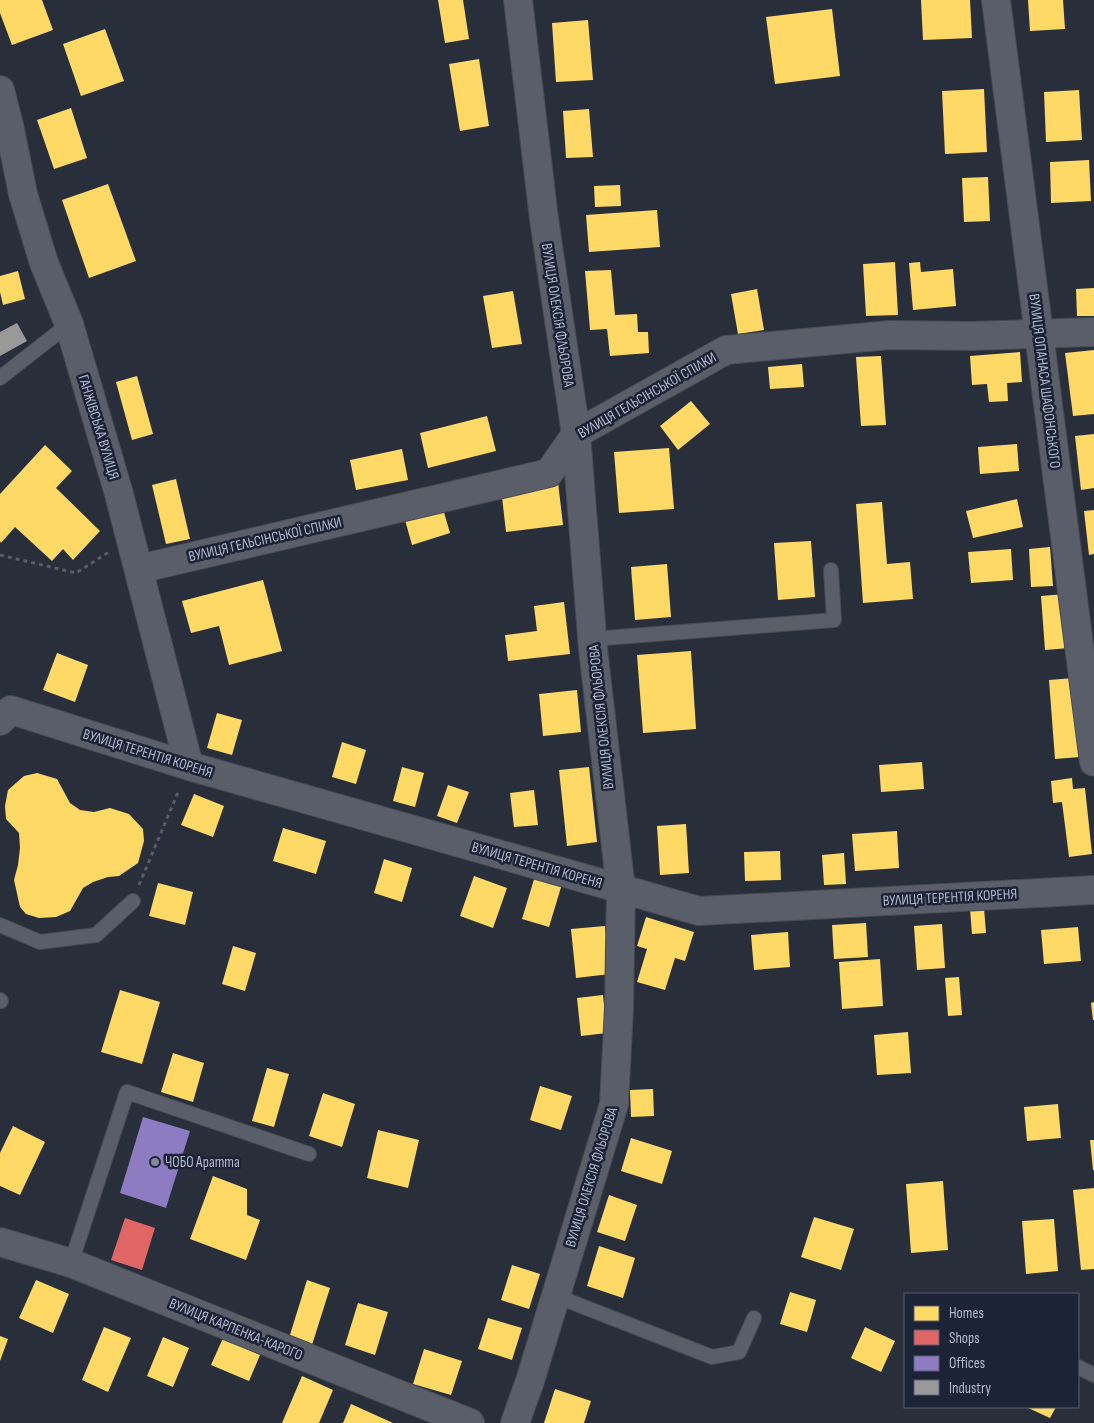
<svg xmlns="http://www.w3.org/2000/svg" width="1094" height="1423" font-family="'Sofia Sans Condensed',sans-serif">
  <rect width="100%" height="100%" fill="#292e3b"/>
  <g fill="#ffd966">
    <polygon points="0,0 42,0 53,30 12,45 0,13"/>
    <polygon points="438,0 463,0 469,39 445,43"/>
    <polygon points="921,0 970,0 972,38 923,40"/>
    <polygon points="1028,0 1063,0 1065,29 1030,31"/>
    <polygon points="832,9 840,76 775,84 766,17"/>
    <polygon points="588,20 593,80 556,82 552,23"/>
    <polygon points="105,29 124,81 81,96 63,44"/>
    <polygon points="479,59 489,126 460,131 449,64"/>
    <polygon points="984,89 987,152 945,154 942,91"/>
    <polygon points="1079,90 1082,140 1046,142 1044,92"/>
    <polygon points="71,108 87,158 54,169 37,120"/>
    <polygon points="589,109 593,157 566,158 563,111"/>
    <polygon points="1089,160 1091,201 1051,203 1050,162"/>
    <polygon points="988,177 990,221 964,222 962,178"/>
    <polygon points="108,184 136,261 89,278 62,200"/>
    <polygon points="620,185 621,206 595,207 594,186"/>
    <polygon points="657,210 660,247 589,252 586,215"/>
    <polygon points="895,262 898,315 866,316 863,264"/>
    <polygon points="920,262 921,272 953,269 956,306 913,310 909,263"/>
    <polygon points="611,270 615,315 637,314 638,332 648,332 649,353 610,356 607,329 590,330 585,271"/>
    <polygon points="18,271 25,299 3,305 0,292 0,276"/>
    <polygon points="1094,288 1094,316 1077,316 1076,289"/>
    <polygon points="757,289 764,330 738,334 731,294"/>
    <polygon points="513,291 522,344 492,348 483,296"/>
    <polygon points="1094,350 1094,414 1073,416 1065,353"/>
    <polygon points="1020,352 1022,382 1007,383 1008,401 989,402 987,384 972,385 970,356"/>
    <polygon points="881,356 886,425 861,426 856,357"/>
    <polygon points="802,364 804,387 770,389 768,367"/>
    <polygon points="137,376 153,434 132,440 116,382"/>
    <polygon points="691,401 710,424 678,450 660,426"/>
    <polygon points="487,416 496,451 428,468 420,433"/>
    <polygon points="1094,434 1094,488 1081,490 1075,436"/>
    <polygon points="1017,444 1019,471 980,474 978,447"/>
    <polygon points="45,445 72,471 56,488 100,531 73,560 63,549 52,561 15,527 1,543 0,541 0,494"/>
    <polygon points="669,448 674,509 619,513 614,452"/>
    <polygon points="402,449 408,480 356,490 350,460"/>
    <polygon points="176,479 190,539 166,544 152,485"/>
    <polygon points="558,482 563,525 506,532 501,488"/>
    <polygon points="1017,499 1023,527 973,538 966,511"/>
    <polygon points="882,502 887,564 910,562 913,599 863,603 856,504"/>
    <polygon points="443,509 450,533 412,545 405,520"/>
    <polygon points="1094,510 1094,554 1089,555 1084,511"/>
    <polygon points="811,541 815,597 778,600 774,543"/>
    <polygon points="1050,547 1053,586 1031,587 1029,549"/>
    <polygon points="1011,549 1013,580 971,583 968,552"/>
    <polygon points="667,564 671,617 635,620 631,567"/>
    <polygon points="263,580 282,651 229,665 219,626 191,633 182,601"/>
    <polygon points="1065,594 1069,648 1045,650 1041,596"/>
    <polygon points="564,602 570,654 508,661 505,635 537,631 534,606"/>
    <polygon points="691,651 696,729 643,733 637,655"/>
    <polygon points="57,653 88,665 75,702 43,690"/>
    <polygon points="1074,678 1080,757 1055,759 1049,680"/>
    <polygon points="577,690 581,732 543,736 539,694"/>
    <polygon points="217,713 242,720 232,755 207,748"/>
    <polygon points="342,742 366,750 356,784 332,777"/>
    <polygon points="922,762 924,789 881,792 879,765"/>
    <polygon points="402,767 424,773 415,807 393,801"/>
    <polygon points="589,767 597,842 567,846 559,770"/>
    <polygon points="37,773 57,779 70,803 80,810 94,812 110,808 129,814 143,829 144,841 138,863 119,876 108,877 93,882 83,888 70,911 56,917 39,918 26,914 20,907 14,880 18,865 20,848 19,833 6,819 5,806 8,790 24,776"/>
    <polygon points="1072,778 1073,789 1085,788 1092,854 1069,857 1062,802 1053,803 1051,781"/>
    <polygon points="448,785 469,792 457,823 437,816"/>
    <polygon points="534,790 538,825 514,827 510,793"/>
    <polygon points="194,794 224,806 213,837 181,825"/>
    <polygon points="686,824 689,873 660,875 657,826"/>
    <polygon points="283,828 326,841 316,874 273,861"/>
    <polygon points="897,831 899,868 855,871 852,834"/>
    <polygon points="780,851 781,880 745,881 744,852"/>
    <polygon points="844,853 846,884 824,885 822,855"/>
    <polygon points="384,859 412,868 402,902 374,893"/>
    <polygon points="474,876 507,888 493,928 460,916"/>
    <polygon points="535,876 562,884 549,927 522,919"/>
    <polygon points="158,883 193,892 185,925 149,916"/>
    <polygon points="984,908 986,933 972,934 970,909"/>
    <polygon points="646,917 694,932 685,961 675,958 665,990 637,982 647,949 637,946"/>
    <polygon points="866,923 868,957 834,959 832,925"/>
    <polygon points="942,924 945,968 917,970 914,926"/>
    <polygon points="605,926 610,974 576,978 571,929"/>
    <polygon points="1078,927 1081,961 1044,964 1041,930"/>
    <polygon points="788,932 790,967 754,970 751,935"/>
    <polygon points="233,946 256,953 245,991 222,984"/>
    <polygon points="880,959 883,1006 842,1009 839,962"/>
    <polygon points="959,977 962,1015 948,1016 945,978"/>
    <polygon points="120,990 160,1002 142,1064 101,1052"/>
    <polygon points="603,995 607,1033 581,1036 577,998"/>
    <polygon points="1094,1002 1094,1020 1093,1020 1091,1003"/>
    <polygon points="908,1032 911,1073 877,1075 874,1035"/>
    <polygon points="173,1053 204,1063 193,1102 161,1092"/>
    <polygon points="267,1068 289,1074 274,1127 252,1121"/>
    <polygon points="540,1086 572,1096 561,1130 530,1120"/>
    <polygon points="653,1089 654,1116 631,1117 630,1090"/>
    <polygon points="323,1093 355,1104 342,1147 309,1136"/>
    <polygon points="1058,1104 1061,1138 1027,1141 1024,1107"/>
    <polygon points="13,1126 45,1142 20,1195 0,1186 0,1153"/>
    <polygon points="378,1130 419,1140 408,1188 367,1178"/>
    <polygon points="631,1138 672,1151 662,1184 621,1171"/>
    <polygon points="1090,1140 1094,1140 1094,1170 1093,1170"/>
    <polygon points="213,1176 247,1189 247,1215 260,1220 246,1260 190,1239"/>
    <polygon points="943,1181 948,1250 911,1253 906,1184"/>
    <polygon points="1094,1188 1094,1269 1081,1270 1073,1190"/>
    <polygon points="609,1195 637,1205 625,1241 597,1232"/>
    <polygon points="814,1217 854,1229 841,1270 801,1257"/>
    <polygon points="1054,1219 1058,1271 1026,1274 1022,1221"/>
    <polygon points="599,1246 635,1258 623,1298 587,1286"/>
    <polygon points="512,1265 540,1274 529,1309 501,1300"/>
    <polygon points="36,1280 69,1294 53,1333 19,1318"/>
    <polygon points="307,1280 330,1288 312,1345 289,1338"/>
    <polygon points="790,1292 816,1300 807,1332 780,1324"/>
    <polygon points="358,1303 388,1312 375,1355 345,1345"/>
    <polygon points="488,1318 522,1328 512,1360 478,1349"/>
    <polygon points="104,1327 131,1338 108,1392 82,1380"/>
    <polygon points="865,1327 895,1341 881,1372 851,1358"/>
    <polygon points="0,1336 8,1339 0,1361"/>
    <polygon points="163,1337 189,1348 173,1387 147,1376"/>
    <polygon points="223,1338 260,1355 249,1381 211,1365"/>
    <polygon points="424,1349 462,1361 451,1395 413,1384"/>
    <polygon points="302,1376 333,1390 319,1423 282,1423"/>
    <polygon points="555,1389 591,1401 584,1423 544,1423"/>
    <polygon points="351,1404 393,1423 343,1423"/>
    <polygon points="1026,1407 1056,1407 1050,1418"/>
  </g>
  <polygon fill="#e06666" points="125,1218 155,1228 142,1270 111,1260"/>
  <polygon fill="#8e7cc3" points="143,1117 190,1131 166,1208 120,1193"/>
  <polygon fill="#999" points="17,323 27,341 0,356 0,332"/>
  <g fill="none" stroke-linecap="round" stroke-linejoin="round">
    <defs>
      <g id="lane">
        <polyline points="0,378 69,324"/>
        <polyline points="592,639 834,620 831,570"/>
        <polyline points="0,925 40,942 96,935 133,901"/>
        <polyline points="0,1000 1,1001"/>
        <polyline points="71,1263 127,1092 309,1154"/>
        <polyline points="556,1296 712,1357 739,1352 754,1318"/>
        <polyline points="1078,1367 1094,1375"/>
      </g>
      <g id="street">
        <polyline points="996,0 1094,762"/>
        <polyline points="0,90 9,125 23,194 44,263 69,324 119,494 189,766"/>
        <polyline points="139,569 549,473 576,434 726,350 890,335 972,336 1094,332"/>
        <polyline points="0,721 11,710 189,766 699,911 1094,890"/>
        <polyline points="0,1242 71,1263 470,1423"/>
        <polyline points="515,1423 530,1381 614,1104 619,1008 621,890 593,649 576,434 544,219 518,0"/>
      </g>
    </defs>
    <use href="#lane" stroke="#464a54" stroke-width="16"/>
    <use href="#street" stroke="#464a54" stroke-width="30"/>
    <g stroke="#585c66" stroke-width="3" stroke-dasharray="4 4" stroke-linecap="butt">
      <polyline points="0,555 76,573 109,552"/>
      <polyline points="139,885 179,790"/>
    </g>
    <use href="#lane" stroke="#5a5e68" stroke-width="14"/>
    <use href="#street" stroke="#5a5e68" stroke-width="28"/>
  </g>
  <circle fill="#838899" stroke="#1c2337" stroke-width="2" cx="155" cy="1162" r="5"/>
  <g text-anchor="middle" stroke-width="5" stroke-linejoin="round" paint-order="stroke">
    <g font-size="15" fill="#b3b9cc" stroke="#1c2337">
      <text transform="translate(558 315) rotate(81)" y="5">ВУЛИЦЯ ОЛЕКСІЯ ФЛЬОРОВА</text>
      <text transform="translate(1045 381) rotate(83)" y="5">ВУЛИЦЯ ОПАНАСА ШАФОНСЬКОГО</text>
      <text transform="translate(647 395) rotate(-30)" y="5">ВУЛИЦЯ ГЕЛЬСІНСЬКОЇ СПІЛКИ</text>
      <text transform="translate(99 427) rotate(73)" y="5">ГАНЖІВСЬКА ВУЛИЦЯ</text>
      <text transform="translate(265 539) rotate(-13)" y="5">ВУЛИЦЯ ГЕЛЬСІНСЬКОЇ СПІЛКИ</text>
      <text transform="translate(601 717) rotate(-96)" y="5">ВУЛИЦЯ ОЛЕКСІЯ ФЛЬОРОВА</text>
      <text transform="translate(148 753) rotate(17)" y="5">ВУЛИЦЯ ТЕРЕНТІЯ КОРЕНЯ</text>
      <text transform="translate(537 865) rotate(16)" y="5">ВУЛИЦЯ ТЕРЕНТІЯ КОРЕНЯ</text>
      <text transform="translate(950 897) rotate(-3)" y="5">ВУЛИЦЯ ТЕРЕНТІЯ КОРЕНЯ</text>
      <text transform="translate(591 1177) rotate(-73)" y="5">ВУЛИЦЯ ОЛЕКСІЯ ФЛЬОРОВА</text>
      <text transform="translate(236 1329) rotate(22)" y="5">ВУЛИЦЯ КАРПЕНКА-КАРОГО</text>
    </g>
    <g font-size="15" fill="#b3b9cc" stroke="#1c2337" text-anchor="start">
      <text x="165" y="1167">ЧОБО Аратта</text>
    </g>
  </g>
  <rect x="904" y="1293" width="175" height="115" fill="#1c2337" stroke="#585f73"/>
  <rect x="914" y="1306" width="25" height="15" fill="#ffd966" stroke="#585f73"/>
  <text x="949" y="1318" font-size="15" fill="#b3b9cc">Homes</text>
  <rect x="914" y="1330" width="25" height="15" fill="#e06666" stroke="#585f73"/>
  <text x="949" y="1343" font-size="15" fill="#b3b9cc">Shops</text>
  <rect x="914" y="1356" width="25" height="15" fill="#8e7cc3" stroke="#585f73"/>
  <text x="949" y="1368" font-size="15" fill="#b3b9cc">Offices</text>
  <rect x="914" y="1380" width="25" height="15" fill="#999999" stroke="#585f73"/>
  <text x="949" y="1393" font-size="15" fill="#b3b9cc">Industry</text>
</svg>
